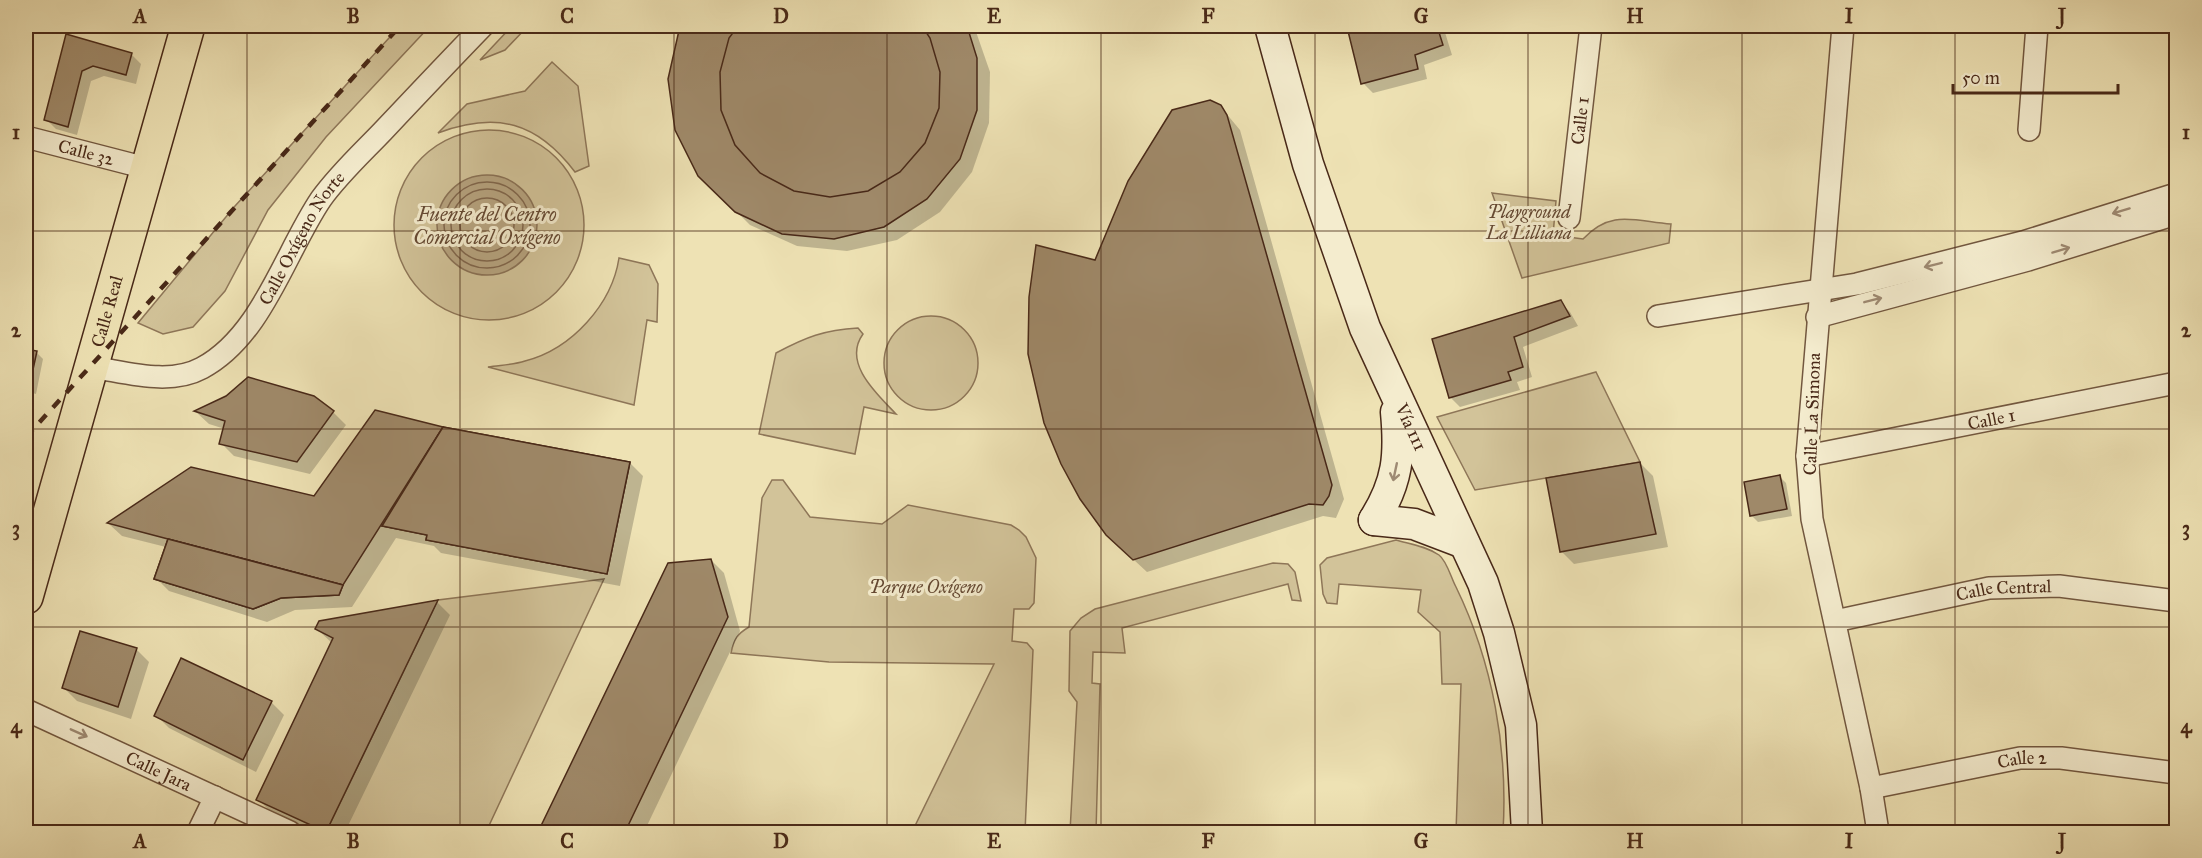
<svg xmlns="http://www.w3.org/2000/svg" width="2202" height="858" font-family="'IM FELL Great Primer',serif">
  <rect width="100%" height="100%" fill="#eee2b4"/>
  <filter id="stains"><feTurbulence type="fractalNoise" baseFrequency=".00333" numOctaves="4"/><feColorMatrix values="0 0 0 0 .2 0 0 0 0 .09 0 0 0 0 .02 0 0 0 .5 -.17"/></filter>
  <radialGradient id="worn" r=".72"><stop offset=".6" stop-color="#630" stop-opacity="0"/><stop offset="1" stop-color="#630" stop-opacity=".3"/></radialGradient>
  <g fill="#d2c399" stroke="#8e7658" stroke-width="1.5">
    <polygon points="400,26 430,26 326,137 268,210 225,291 193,327 163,334 138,323 235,206"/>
    <polygon points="512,26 528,26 505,50 480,60"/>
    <path d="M552,62L578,86L589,166L575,172C537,122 497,111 438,133L467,104L525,91Z"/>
    <circle cx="489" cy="225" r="95"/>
    <path d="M1492,193L1556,201L1553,235L1583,239C1611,209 1634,221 1671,224L1669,243L1522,278Z"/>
    <path d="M619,258L649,265L658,284L657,322L647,320L634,405L488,367C500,365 513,365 525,361C572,349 612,304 619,258Z"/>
    <circle cx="931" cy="363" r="47"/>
    <path d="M858,328L863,334C842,363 877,394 896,414L864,407L855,454L759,434L776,353C806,337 824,330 858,328Z"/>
    <polygon points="1596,372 1640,462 1475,490 1437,417"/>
    <path d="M772,480H783L810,517L882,524L908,505L1011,525L1019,530L1026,537L1036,558L1034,603L1029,609H1014L1012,641L1027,643L1033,650L1025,832H912L994,664L829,662L731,653C734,639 737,634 749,627L762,498Z"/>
    <path d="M1396,540C1410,544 1426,546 1439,555C1447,561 1451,578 1456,587C1493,663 1508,749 1503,832H1456L1461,684H1442L1440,632L1418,612L1421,590L1339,584L1337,604L1327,603L1323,594L1320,565L1327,558Z"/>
    <polygon points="1273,563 1288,564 1295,572 1301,601 1292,600 1288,584 1122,628 1125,653 1093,652 1092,683 1100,684 1096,832 1070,832 1077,702 1069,691 1070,631 1081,618 1095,609"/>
    <polygon points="604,579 486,832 326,832 438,600"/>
  </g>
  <circle fill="#b6a37f" stroke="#8a7256" stroke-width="1.5" cx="487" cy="225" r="50"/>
  <g fill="#0003">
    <polygon points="135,26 164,26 162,33"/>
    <polygon points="682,26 974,26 990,72 989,123 972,172 940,212 897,240 847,251 797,246 750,225 700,175 680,29"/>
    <polygon points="1356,26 1443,26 1452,55 1424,65 1427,79 1373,93 1363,83 1348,28"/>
    <polygon points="67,36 131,54 141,64 136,84 104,76 91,81 77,135 56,129 46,119"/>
    <polygon points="1220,106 1240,130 1344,499 1336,518 1323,516 1147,572 1121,548 1096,262"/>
    <polygon points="1560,302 1570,312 1578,326 1523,347 1532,377 1517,382 1520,390 1460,407 1450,397 1434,340"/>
    <polygon points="26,351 37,353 43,359 36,394 26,391"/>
    <polygon points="196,412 333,412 346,425 310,474 234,456 221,443 225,429 209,424"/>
    <polygon points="375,412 443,428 630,463 643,476 620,586 441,553 434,546 396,538 352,607 295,610 267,622 169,591 156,578 166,547 122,536 109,524 315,498"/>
    <polygon points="1640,463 1653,476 1668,547 1574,564 1561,551"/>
    <polygon points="1779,476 1786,483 1792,516 1758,522 1752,516 1745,483"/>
    <polygon points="711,560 724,573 740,631 644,832 540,832 669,564"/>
    <polygon points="437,602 450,615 345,832 314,832 271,812 258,799 332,643 317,629 320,622"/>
    <polygon points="136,649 149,662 131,719 77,701 64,688"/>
    <polygon points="271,702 284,715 256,772 169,728 156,715"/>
  </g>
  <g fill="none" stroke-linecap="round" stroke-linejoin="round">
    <g stroke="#80664c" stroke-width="1.5">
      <circle cx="487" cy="225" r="43"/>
      <circle cx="487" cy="225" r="36"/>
      <circle cx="487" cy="225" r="27"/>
    </g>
  </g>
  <g fill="#9f8969" stroke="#492918" stroke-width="1.5">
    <polygon points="680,26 967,26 977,58 977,110 960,159 927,199 884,227 834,239 782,234 735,212 698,176 675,130 668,79"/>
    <polygon points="738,26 922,26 930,38 940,72 939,108 925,143 900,172 868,191 830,197 794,191 760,173 735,145 721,110 720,72 729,38"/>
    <polygon points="1351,26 1437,26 1443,45 1415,55 1418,69 1361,84 1347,27"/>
    <polygon points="66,34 132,53 126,75 93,66 82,71 68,127 44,120"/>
    <polygon points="1210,100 1221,105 1227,115 1332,485 1329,496 1323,505 1309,504 1133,560 1106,535 1080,499 1061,464 1044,423 1028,354 1029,297 1036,245 1095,260 1128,181 1172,110"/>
    <polygon points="1561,300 1570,316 1514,337 1523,367 1508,372 1511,380 1449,398 1432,339"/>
    <polygon points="26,349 37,351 29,388 26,387"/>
    <polygon points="248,377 314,396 334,411 297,462 219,444 225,421 194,411 226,396"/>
    <polygon points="375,410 443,427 343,585 107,523 191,467 314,496"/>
    <polygon points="443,427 630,462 607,574 426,540 427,535 382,526"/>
    <polygon points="443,427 630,462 607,574 426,540 427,535 382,526"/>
    <polygon points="1640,462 1656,534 1560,552 1546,478"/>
    <polygon points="1780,475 1787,509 1750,516 1744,482"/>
    <polygon points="168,539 343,585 339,595 281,598 253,609 154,579"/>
    <polygon points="168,539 343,585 339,595 281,598 253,609 154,579"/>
    <polygon points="711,559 728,617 625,832 538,832 668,563"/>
    <polygon points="438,600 326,832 256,800 333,638 315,629 319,621"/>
    <polygon points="80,631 137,648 118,707 62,688"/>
    <polygon points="181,658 272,701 243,760 154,716"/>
  </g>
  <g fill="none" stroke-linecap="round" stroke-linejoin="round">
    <defs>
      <g id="street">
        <polyline points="1843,26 1807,456 1812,519 1871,788 1878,832"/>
        <polyline points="2029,130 2037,26"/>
        <path id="s1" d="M26,137L146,168"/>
        <path id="s2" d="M1569,218L1591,26"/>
        <polyline points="1658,316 1857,284 2023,242 2176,194"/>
        <polyline points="1817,317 2028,260 2176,214"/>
        <path id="s3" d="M91,367C126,372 169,386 202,368C262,336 285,252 321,199C339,174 362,153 383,131C416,96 449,61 483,26"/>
        <path id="s4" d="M1807,456L2176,383"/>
        <path id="s5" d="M1835,621L1989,588L2059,586L2176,601"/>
        <path id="s6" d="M26,710L290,832"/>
        <path id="s7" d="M1871,788L2020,758H2061L2176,773"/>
        <polyline points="198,832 215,797"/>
      </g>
      <g id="secondary">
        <path id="s8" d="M1270,26L1308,164L1365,328L1483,583L1499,633L1521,725L1527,832"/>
        <path d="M1374,520C1398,482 1400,455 1396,412"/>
        <polyline points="1374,520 1414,524 1464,543"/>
      </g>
      <g id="primary">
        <path id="s9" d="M26,597L188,26"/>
      </g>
    </defs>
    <use href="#street" stroke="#72573f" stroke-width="24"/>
    <use href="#secondary" stroke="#492918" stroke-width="33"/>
    <use href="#primary" stroke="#492918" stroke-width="36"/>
    <use href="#street" stroke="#f4ecce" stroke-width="21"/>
    <use href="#secondary" stroke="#f4ecce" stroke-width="30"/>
    <use href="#primary" stroke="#eee2b4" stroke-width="33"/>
    <polyline stroke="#492918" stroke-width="4.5" stroke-dasharray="10 10" stroke-linecap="butt" points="26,437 400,26"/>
  </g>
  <defs><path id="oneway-shaft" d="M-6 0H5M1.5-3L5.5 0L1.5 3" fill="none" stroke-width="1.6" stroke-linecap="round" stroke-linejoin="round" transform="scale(1.5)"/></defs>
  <g stroke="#9e8a73">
    <use href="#oneway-shaft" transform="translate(2121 211) rotate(163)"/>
    <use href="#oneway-shaft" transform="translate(2061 250) rotate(-17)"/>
    <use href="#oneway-shaft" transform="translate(1933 265) rotate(166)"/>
    <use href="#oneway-shaft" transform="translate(1873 300) rotate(-14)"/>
    <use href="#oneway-shaft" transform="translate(1395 472) rotate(102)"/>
    <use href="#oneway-shaft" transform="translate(79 733) rotate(24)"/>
  </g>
  <path fill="none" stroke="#492918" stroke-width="1.5" stroke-opacity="0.55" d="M247,26V832M460,26V832M674,26V832M887,26V832M1101,26V832M1315,26V832M1528,26V832M1742,26V832M1955,26V832M26,231H2176M26,429H2176M26,627H2176"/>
  <g text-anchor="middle" stroke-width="6" stroke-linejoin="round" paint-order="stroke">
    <g font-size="18" fill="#492918" stroke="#f4ecce">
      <text dy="6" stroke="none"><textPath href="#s2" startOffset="98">Calle 1</textPath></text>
      <text dy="6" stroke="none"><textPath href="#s1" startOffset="62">Calle 32</textPath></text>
      <text dy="6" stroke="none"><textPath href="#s3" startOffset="279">Calle Oxígeno Norte</textPath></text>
      <text dy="6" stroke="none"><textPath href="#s9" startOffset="297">Calle Real</textPath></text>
      <text transform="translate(1812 414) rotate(-88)" y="6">Calle La Simona</text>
      <text dy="6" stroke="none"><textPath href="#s4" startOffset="188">Calle 1</textPath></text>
      <text dy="6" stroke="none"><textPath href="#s8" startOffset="426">Vía 111</textPath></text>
      <text dy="6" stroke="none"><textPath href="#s5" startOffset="172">Calle Central</textPath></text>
      <text dy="6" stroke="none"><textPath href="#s7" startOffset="154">Calle 2</textPath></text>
      <text dy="6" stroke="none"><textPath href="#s6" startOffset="146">Calle Jara</textPath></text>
    </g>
    <g font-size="18" font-style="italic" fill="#644832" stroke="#f4ecce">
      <text x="1529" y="218">Playground<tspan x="1529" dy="21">La Lilliana</tspan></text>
      <text x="926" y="593">Parque Oxígeno</text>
    </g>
    <g font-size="20" font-style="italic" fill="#644832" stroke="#f4ecce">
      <text x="487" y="221">Fuente del Centro<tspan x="487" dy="23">Comercial Oxígeno</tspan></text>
    </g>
  </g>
  <rect width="2202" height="858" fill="none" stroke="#eee2b4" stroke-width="66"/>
  <path d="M1953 84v9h165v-9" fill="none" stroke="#492918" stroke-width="3"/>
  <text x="1962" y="84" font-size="18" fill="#492918" stroke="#f4ecce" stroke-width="4.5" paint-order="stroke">50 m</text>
  <rect x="33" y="33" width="2136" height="792" fill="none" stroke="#492918" stroke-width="2"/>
  <g font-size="20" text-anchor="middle" font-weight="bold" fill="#492918">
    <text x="140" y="23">A</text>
    <text x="353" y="23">B</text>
    <text x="567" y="23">C</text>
    <text x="781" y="23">D</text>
    <text x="994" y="23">E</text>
    <text x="1208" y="23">F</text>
    <text x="1421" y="23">G</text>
    <text x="1635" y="23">H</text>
    <text x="1849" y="23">I</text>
    <text x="2062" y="23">J</text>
    <text x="16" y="139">1</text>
    <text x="2186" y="139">1</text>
    <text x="16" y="337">2</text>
    <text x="2186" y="337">2</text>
    <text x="16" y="535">3</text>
    <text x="2186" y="535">3</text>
    <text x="16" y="733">4</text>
    <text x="2186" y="733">4</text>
    <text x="140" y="848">A</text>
    <text x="353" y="848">B</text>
    <text x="567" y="848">C</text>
    <text x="781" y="848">D</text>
    <text x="994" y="848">E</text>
    <text x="1208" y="848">F</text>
    <text x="1421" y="848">G</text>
    <text x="1635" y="848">H</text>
    <text x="1849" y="848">I</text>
    <text x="2062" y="848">J</text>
  </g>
  <rect width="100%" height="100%" filter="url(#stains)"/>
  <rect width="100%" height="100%" fill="url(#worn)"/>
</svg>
